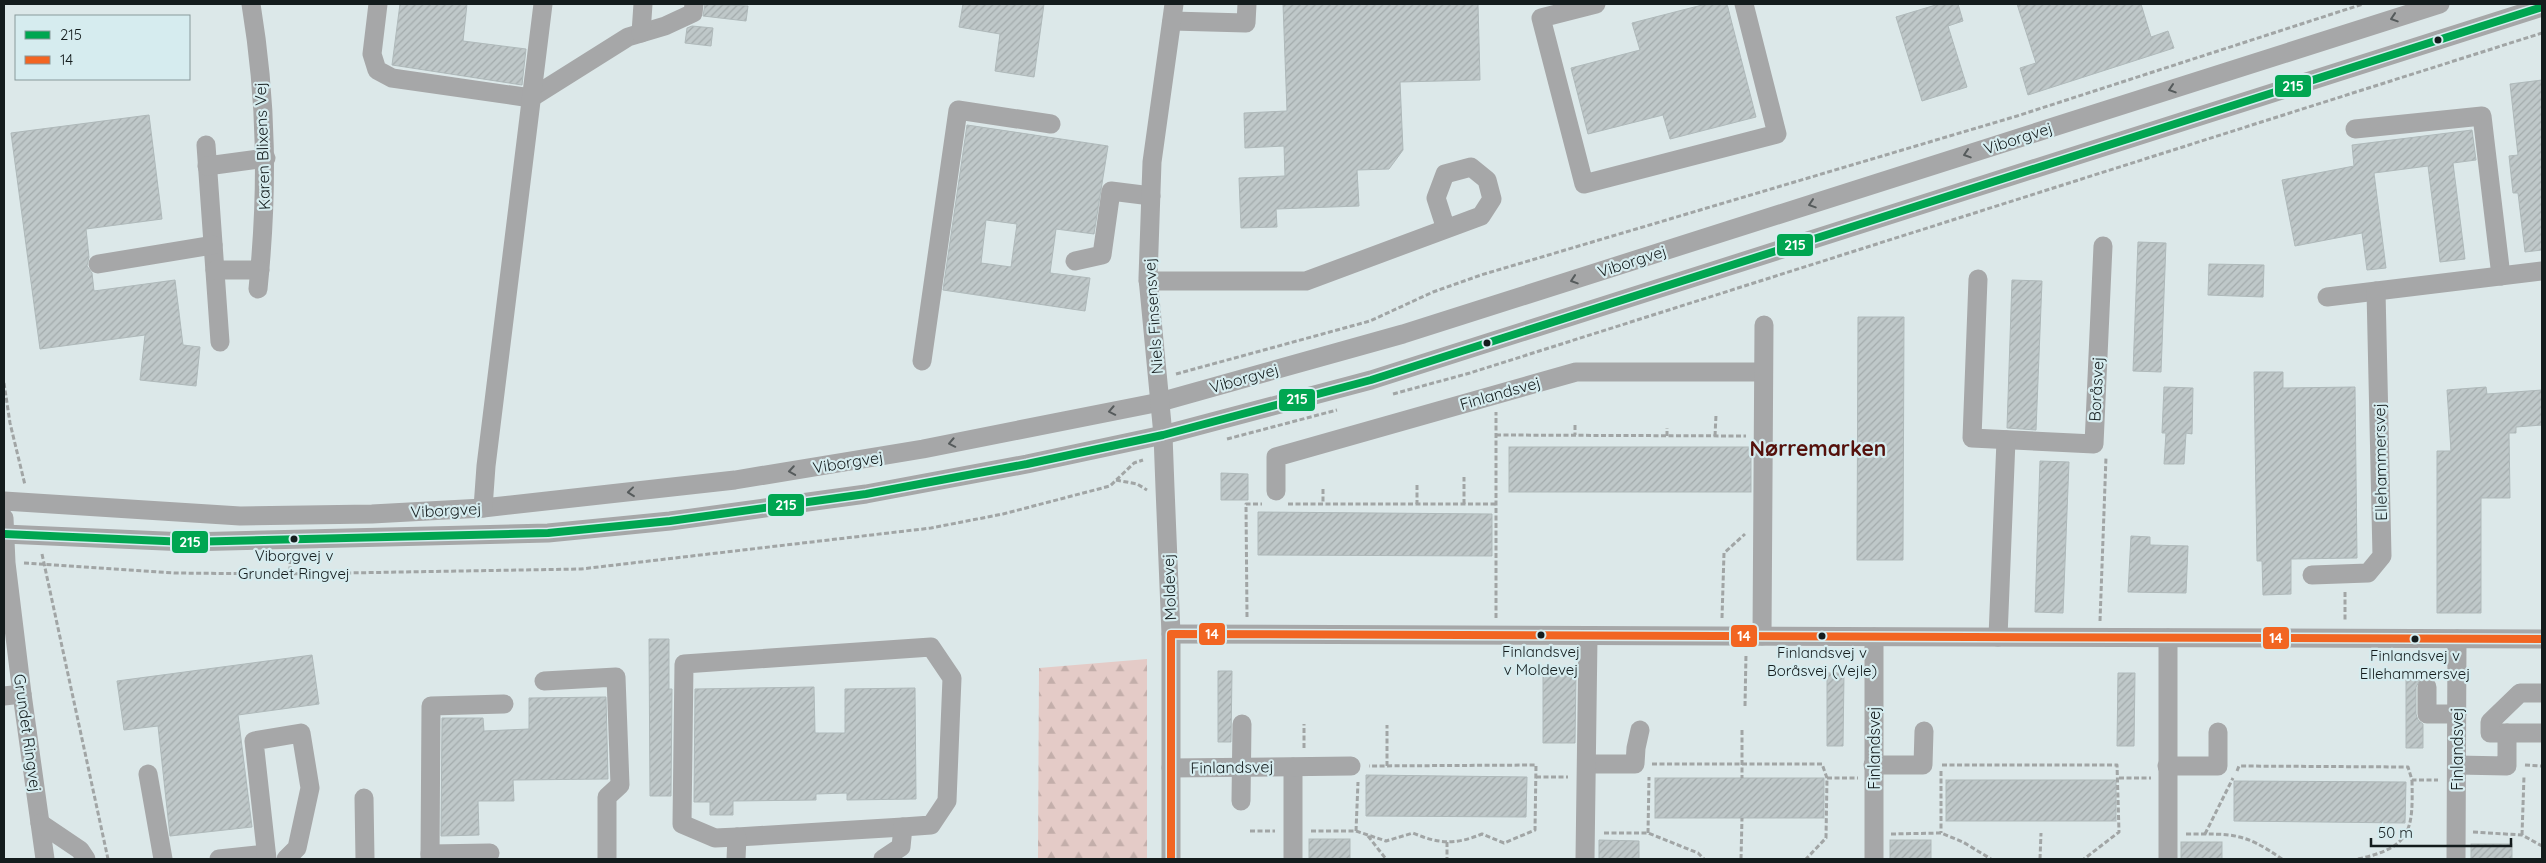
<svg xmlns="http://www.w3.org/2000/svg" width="2546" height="863" font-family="Quicksand,sans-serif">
  <defs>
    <pattern id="forest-firs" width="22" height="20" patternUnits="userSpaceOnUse" patternTransform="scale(1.25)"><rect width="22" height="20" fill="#e4cbc7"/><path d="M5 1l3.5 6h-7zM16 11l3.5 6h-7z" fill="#c3aeaa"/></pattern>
    <pattern id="building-hatch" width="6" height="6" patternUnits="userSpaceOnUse" patternTransform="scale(1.25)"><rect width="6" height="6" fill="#bfc8c9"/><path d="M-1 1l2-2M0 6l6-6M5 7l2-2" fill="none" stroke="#a3abac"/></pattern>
  </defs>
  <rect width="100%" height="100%" fill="#dce8e9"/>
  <polygon fill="url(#forest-firs)" points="1147,659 1147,859 1038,859 1039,668"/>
  <g fill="url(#building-hatch)" stroke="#afb9ba" fill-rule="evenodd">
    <polygon points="400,4 467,4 463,41 526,49 522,85 392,65"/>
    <polygon points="705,4 748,6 746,21 703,16"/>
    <polygon points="963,4 1044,4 1034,77 995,71 1000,34 959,27"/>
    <polygon points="1283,4 1478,4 1480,80 1400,82 1403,150 1389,169 1357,170 1359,206 1276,209 1277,227 1241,228 1239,178 1285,176 1284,146 1245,148 1244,113 1287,111"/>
    <polygon points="1706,4 1727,4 1756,117 1670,139 1663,115 1588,134 1571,68 1640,50 1632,23"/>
    <polygon points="1939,4 1958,4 1963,21 1948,26 1967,87 1922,101 1896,17"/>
    <polygon points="2017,4 2141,4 2151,37 2168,31 2174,48 2028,95 2020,68 2036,63"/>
    <polygon points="692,26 713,28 711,46 685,43 687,28"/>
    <polygon points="2542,80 2542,250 2525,252 2518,193 2513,193 2509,156 2518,155 2510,84"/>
    <polygon points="149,115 162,219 86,229 89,257 87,266 92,273 94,291 175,280 183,345 200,347 196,386 140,380 145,335 40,349 11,133"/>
    <path d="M967,125L1108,146L1094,234L1056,229L1050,273L1090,278L1085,311L943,290ZM986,220L1017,224L1011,267L981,263Z"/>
    <polygon points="2472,130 2476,160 2453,163 2465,259 2440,262 2428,166 2374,173 2386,268 2367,270 2362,233 2295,246 2282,180 2354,166 2352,145"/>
    <polygon points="2138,242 2166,243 2161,372 2133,371"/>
    <polygon points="2209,264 2264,265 2263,297 2208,295"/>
    <polygon points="2012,280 2042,281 2036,430 2007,428"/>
    <polygon points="1858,317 1904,317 1903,560 1857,560"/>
    <polygon points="2254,372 2283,372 2283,388 2355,387 2357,558 2291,559 2291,594 2263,595 2262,561 2257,561"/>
    <polygon points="2164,387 2193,388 2192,434 2186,433 2184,464 2164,464 2166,433 2162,433"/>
    <polygon points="2486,387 2487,394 2542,390 2542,425 2516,427 2516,433 2509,433 2510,498 2481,498 2481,613 2437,613 2437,451 2451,451 2447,390"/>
    <rect x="1509" y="447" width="242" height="45"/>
    <polygon points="2040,461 2069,462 2063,613 2035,612"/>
    <polygon points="1221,473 1248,474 1248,500 1221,500"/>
    <polygon points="1258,512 1492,514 1492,556 1258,555"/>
    <polygon points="2131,536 2150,537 2150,545 2188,546 2186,593 2128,592"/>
    <polygon points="649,639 669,639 669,689 672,689 671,796 650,796"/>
    <polygon points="312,655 319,704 238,715 252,827 170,836 158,726 124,730 117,681"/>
    <polygon points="1218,671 1232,671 1231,742 1218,742"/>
    <polygon points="1543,672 1576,672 1575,743 1543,743"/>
    <polygon points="1827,673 1844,673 1843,746 1827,746"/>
    <polygon points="2118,673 2135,673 2134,746 2117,746"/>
    <polygon points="2406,675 2423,675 2416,687 2416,714 2418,720 2423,724 2423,748 2406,748"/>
    <polygon points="814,687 815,733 845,733 845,689 915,688 916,799 847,800 847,793 816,794 816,800 733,801 733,815 710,815 710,802 694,802 695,689"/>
    <polygon points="606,697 608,779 513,780 514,801 478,801 479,835 441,836 442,718 483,718 484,731 529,729 529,698"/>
    <polygon points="1366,775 1527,777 1526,817 1366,816"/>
    <rect x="1655" y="778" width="169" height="40"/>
    <rect x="1946" y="780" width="170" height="41"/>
    <polygon points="2234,781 2406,782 2405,823 2234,821"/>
    <rect x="1309" y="839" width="41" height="20"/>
    <polygon points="1599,840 1639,841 1639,859 1599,859"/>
    <rect x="1890" y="840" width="41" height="19"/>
    <rect x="2181" y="842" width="41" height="17"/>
    <rect x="2471" y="844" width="41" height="15"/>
  </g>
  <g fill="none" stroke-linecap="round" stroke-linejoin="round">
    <g stroke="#a1a5a5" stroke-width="3" stroke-dasharray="5 2.5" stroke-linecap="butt">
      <polyline points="1176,374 1370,321 1433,292 1481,275 2017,116 2363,4"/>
      <polyline points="4,383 10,423 25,485"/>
      <polyline points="1393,394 1470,373 2542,33"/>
      <polyline points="1575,425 1575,435"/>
      <polyline points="1496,435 1746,436"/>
      <polyline points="1667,436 1667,428"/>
      <polyline points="1715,436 1716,415"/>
      <polyline points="1227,439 1337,410"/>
      <polyline points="1116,480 1137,484 1147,490"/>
      <polyline points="1417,485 1417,504"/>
      <polyline points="1323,489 1323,504"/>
      <polyline points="1288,504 1496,504"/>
      <polyline points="1464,504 1464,477"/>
      <polyline points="42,554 108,859"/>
      <polyline points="290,559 290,574"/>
      <polyline points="24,563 174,573 285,574 581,569 931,528 1003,514 1110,486 1134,463 1143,460"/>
      <polyline points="2345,592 2345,621"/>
      <polyline points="1247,617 1246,504 1262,504"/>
      <polyline points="1496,618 1496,412"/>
      <polyline points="1722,618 1724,553 1745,534"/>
      <polyline points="2100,621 2106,457"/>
      <polyline points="1745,706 1746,654"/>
      <polyline points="1742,730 1742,778"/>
      <polyline points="1304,748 1304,724"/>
      <polyline points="1652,764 1822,764 1827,778 1826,838 1806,859"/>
      <polyline points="1942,765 2117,765 2119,832 2084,859"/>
      <polyline points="2525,765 2542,766"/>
      <polyline points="1387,766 1387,725"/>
      <polyline points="1941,771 1941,833"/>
      <polyline points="2237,771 2239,766 2408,767 2412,780 2438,780"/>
      <polyline points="1536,777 1568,777"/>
      <polyline points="1827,778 1858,778"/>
      <polyline points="2119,778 2151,778"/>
      <polyline points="1250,831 1275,831"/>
      <path d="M1311,831H1356L1386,841L1413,833C1439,844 1455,845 1482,834L1504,843L1535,830L1536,765L1369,766"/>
      <polyline points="1356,831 1358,782"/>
      <polyline points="2473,832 2522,835 2542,846"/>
      <polyline points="1604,833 1648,833 1698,853 1704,859"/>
      <polyline points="1648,833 1649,777"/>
      <polyline points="1891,834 1941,833 1963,842 1991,859"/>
      <path d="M2186,834C2233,834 2243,832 2282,859"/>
      <polyline points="2205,834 2233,778"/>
      <polyline points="2522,835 2524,776"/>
      <polyline points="1368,836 1386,859"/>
      <polyline points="1447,842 1447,859"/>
      <polyline points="1741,859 1742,818"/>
      <polyline points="2040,859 2041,833"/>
      <path d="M2358,859C2412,847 2413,830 2412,780"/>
    </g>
    <g stroke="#a6a7a8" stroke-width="19">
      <path d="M251,4C267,101 268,191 258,289"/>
      <polyline points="378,4 372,54 377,70 392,78 531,98 628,37 665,26 693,13 694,4"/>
      <polyline points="1596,4 1541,18 1584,184 1777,134 1744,4"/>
      <polyline points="1172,21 1246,23 1247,4"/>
      <polyline points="641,33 643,4"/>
      <polyline points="2355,129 2482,116 2501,276"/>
      <polyline points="206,145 220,342"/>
      <polyline points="207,166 266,158"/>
      <polyline points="1075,261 1102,255 1111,191 1151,196"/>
      <polyline points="98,264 213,245"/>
      <polyline points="215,270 260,270"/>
      <polyline points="1978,279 1972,438 2094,444 2103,246"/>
      <polyline points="1148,281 1306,281 1481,216 1492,199 1487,180 1471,167 1445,174 1436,198 1446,229"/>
      <polyline points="2327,297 2542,271"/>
      <polyline points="922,361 958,110 1051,124"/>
      <polyline points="1276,491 1276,457 1576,372 1763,372"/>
      <polyline points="4,501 240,516 372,514 483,508 735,480 923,449 1160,402 1403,334 2440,4"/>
      <polyline points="483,508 486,466 543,4"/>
      <polyline points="4,518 6,563 22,694 45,859"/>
      <polyline points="4,534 187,542 548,533 670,521 866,494 1027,464 1163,435 1371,380 2542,7"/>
      <polyline points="2312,575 2368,573 2382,556 2376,291"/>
      <polyline points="1171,634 2542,639"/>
      <polyline points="1762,636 1764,325"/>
      <polyline points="1998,637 2006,440"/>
      <polyline points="544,681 616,677 620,785 607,797 607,859"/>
      <polyline points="2427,687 2427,714 2457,714"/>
      <polyline points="2542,693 2520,693 2490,722 2490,733 2542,733"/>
      <polyline points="4,696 22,694"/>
      <polyline points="1587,764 1635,764 1636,748 1640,730"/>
      <polyline points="1873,765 1923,765 1924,731"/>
      <polyline points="2457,765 2507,766 2507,733"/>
      <polyline points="2167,766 2218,766 2218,732"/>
      <polyline points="1293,767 1293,859"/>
      <polyline points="1171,768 1351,766"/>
      <polyline points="148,774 163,859"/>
      <polyline points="364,798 365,859"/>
      <polyline points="1241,801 1242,724"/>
      <polyline points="40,823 80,850 86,859"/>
      <polyline points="737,837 903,827"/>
      <polyline points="430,854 490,853"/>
      <polyline points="219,859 266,854"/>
      <polyline points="267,859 254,741 301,733 310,788 297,848 286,859"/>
      <polyline points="430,859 431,706 504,704"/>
      <polyline points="736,859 737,837 715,838 682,824 684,664 931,647 952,678 947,801 931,825 903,827 901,847 883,859"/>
      <polyline points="1171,859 1171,634 1165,488 1163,435 1148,278 1152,162 1174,4"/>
      <polyline points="1585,859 1588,637"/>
      <polyline points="1874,859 1874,637"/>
      <polyline points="2168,859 2168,638"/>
      <polyline points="2456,859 2457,639"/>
    </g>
    <defs>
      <polyline id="bus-1" points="4,534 187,542 548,533 670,521 866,494 1027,464 1163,435 1371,380 2542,7"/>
      <polyline id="bus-2" points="1171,859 1171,634 2542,639"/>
    </defs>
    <use href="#bus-1" stroke="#d6ecef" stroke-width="11"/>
    <use href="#bus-2" stroke="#d6ecef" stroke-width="11"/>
    <use href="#bus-1" stroke="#00a651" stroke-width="8"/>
    <use href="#bus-2" stroke="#f26522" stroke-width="8"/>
  </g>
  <defs><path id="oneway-chevron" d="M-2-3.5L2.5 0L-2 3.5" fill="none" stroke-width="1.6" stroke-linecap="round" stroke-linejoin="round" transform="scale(1.25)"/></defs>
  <g stroke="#565b5c">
    <use href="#oneway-chevron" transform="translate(2394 18) rotate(162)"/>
    <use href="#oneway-chevron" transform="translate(2172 89) rotate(162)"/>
    <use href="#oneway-chevron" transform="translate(1967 154) rotate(162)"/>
    <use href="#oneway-chevron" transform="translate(1812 204) rotate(162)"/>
    <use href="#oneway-chevron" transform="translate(1574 280) rotate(162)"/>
    <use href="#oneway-chevron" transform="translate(1112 411) rotate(169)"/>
    <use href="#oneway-chevron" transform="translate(952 443) rotate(169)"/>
    <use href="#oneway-chevron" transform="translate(792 471) rotate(171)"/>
    <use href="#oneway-chevron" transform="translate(631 492) rotate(174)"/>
  </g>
  <g fill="#141c1d" stroke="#d6ecef" stroke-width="2">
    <circle cx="2438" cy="40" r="4.5"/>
    <circle cx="1487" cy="343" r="4.5"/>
    <circle cx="294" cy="539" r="4.5"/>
    <circle cx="1541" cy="635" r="4.5"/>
    <circle cx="1822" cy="636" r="4.5"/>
    <circle cx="2415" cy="639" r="4.5"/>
  </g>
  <g text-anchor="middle" stroke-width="4.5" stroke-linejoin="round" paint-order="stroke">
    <g font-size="15" fill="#141c1d" stroke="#d6ecef">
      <text x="294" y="561">Viborgvej v<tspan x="294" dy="18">Grundet Ringvej</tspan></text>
      <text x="1541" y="657">Finlandsvej<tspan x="1541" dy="18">v Moldevej</tspan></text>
      <text x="1822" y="658">Finlandsvej v<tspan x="1822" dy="18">Boråsvej (Vejle)</tspan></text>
      <text x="2415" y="661">Finlandsvej v<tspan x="2415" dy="18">Ellehammersvej</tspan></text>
    </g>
    <g font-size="16" fill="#141c1d" stroke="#d6ecef">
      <text transform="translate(2018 138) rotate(-18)" y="6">Viborgvej</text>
      <text transform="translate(262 146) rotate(-92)" y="6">Karen Blixens Vej</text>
      <text transform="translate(1632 261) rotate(-18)" y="6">Viborgvej</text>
      <text transform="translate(1153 316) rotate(-94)" y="6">Niels Finsensvej</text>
      <text transform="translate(1244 378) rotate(-16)" y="6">Viborgvej</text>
      <text transform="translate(2096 389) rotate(-87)" y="6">Boråsvej</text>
      <text transform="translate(1500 393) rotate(-16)" y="6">Finlandsvej</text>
      <text transform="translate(848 462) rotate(-9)" y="6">Viborgvej</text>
      <text transform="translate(2380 462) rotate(-91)" y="6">Ellehammersvej</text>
      <text transform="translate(446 510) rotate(-3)" y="6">Viborgvej</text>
      <text transform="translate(1169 587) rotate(-92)" y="6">Moldevej</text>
      <text transform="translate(28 733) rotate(82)" y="6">Grundet Ringvej</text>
      <text transform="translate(1874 748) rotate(-90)" y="6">Finlandsvej</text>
      <text transform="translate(2457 749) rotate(-90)" y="6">Finlandsvej</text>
      <text transform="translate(1232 767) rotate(-1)" y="6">Finlandsvej</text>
    </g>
    <g font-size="21" font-weight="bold" fill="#55110c" stroke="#d6ecef">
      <text x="1818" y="456">Nørremarken</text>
    </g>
  </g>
  <g stroke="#d6ecef" stroke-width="2">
    <rect x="2274" y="74" width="38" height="24" rx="5" fill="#00a651"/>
    <rect x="1776" y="233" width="38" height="24" rx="5" fill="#00a651"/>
    <rect x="1278" y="388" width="38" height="24" rx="5" fill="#00a651"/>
    <rect x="767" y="493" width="38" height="24" rx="5" fill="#00a651"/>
    <rect x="171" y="530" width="38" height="24" rx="5" fill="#00a651"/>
    <rect x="1198" y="622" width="28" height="24" rx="5" fill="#f26522"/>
    <rect x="1730" y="624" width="28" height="24" rx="5" fill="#f26522"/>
    <rect x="2262" y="626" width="28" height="24" rx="5" fill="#f26522"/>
  </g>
  <g font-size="14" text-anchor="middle" font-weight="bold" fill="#fff">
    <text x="2293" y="91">215</text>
    <text x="1795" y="250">215</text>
    <text x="1297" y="404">215</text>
    <text x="786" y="510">215</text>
    <text x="190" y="547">215</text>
    <text x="1212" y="639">14</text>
    <text x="1744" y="641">14</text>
    <text x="2276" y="643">14</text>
  </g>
  <rect width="2546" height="863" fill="none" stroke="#141c1d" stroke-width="10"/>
  <rect x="15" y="15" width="175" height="65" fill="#d6ecef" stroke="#88999b"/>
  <rect x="25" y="31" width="25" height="8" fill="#00a651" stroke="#88999b"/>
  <text x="60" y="40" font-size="15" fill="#141c1d">215</text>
  <rect x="25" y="56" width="25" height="8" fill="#f26522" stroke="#88999b"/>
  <text x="60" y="65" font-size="15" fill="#141c1d">14</text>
  <path d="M2371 838v8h140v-8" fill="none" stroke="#141c1d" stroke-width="2.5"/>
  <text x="2378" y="838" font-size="15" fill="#141c1d" stroke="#d6ecef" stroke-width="4" paint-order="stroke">50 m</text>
</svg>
